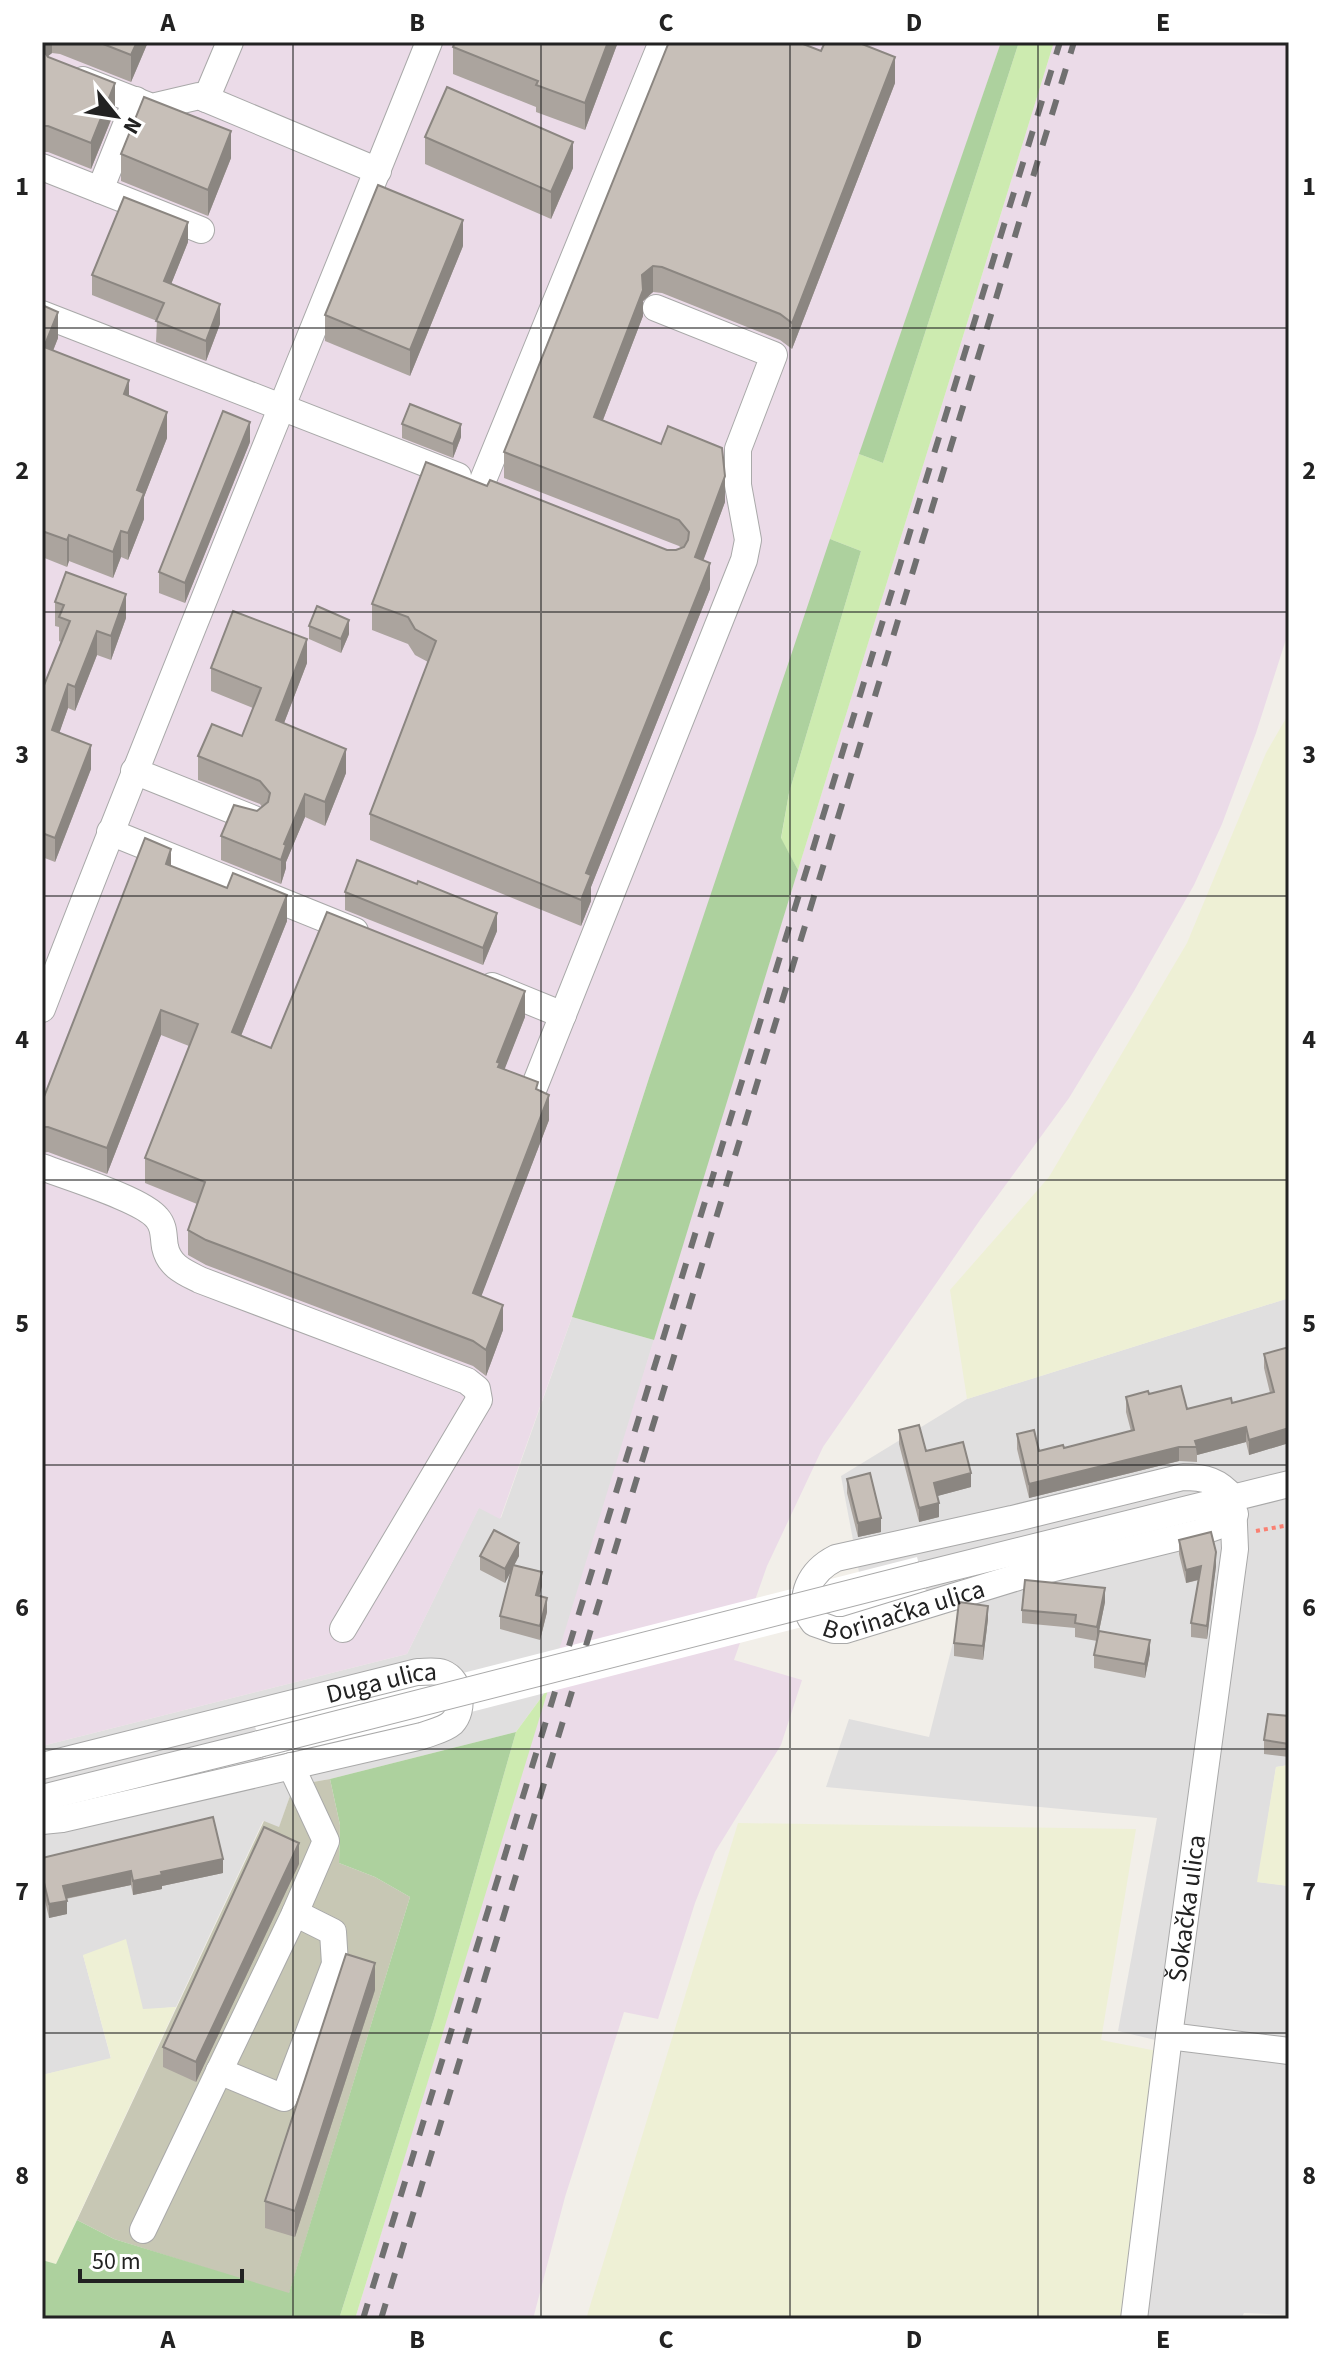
<svg xmlns="http://www.w3.org/2000/svg" width="1331" height="2361" font-family="'Source Sans 3',sans-serif">
  <rect width="100%" height="100%" fill="#f2efe9"/>
  <g fill="#e0dfdf">
    <polygon points="1289,1298 1289,1765 1276,1767 1258,1882 1289,1886 1289,2315 1244,2313 1241,2319 1134,2319 1172,2044 1118,2031 1157,1818 826,1787 849,1719 929,1737 963,1603 871,1636 841,1476 967,1399"/>
    <polygon points="572,1317 654,1340 549,1687 516,1732 330,1779 290,1786 291,1793 279,1828 263,1821 176,2007 143,2010 83,1955 111,2059 42,2075 42,1746 407,1654 479,1507 501,1518"/>
  </g>
  <g fill="#ebdbe8">
    <polygon points="42,42 1001,42 649,1078 572,1317 500,1519 479,1508 407,1654 42,1746"/>
    <polygon points="1054,42 1289,42 1289,630 1256,733 1222,824 1194,885 1134,991 1069,1098 980,1220 823,1447 767,1566 734,1660 802,1680 781,1745 715,1852 695,1903 658,2019 624,2012 565,2197 533,2319 355,2319 732,1083"/>
  </g>
  <polygon fill="#c7c7b4" points="330,1779 340,1825 339,1863 375,1877 410,1897 289,2294 114,2239 77,2220 264,1821 279,1827 291,1793 290,1786"/>
  <g fill="#eef0d5">
    <polygon points="1289,713 1289,1298 967,1399 950,1290 1049,1177 1187,943 1266,753"/>
    <polygon points="1289,1765 1289,1886 1257,1882 1276,1767"/>
    <polygon points="738,1823 1136,1829 1101,2040 1162,2052 1127,2319 586,2319"/>
    <polygon points="126,1939 143,2009 176,2007 56,2264 42,2260 42,2075 111,2058 83,1955"/>
  </g>
  <g fill="#cdebb0">
    <polygon points="1019,42 1054,42 798,870 781,839 789,793 861,551 830,539 859,454 883,463"/>
    <polygon points="549,1687 355,2319 339,2319 434,2019 516,1732"/>
  </g>
  <g fill="#add19e">
    <polygon points="1001,42 1019,42 883,463 859,454"/>
    <polygon points="830,539 861,551 789,793 781,838 798,870 654,1340 572,1317 649,1078"/>
    <polygon points="516,1732 434,2019 339,2319 42,2319 42,2260 56,2264 77,2220 114,2239 289,2293 410,1897 375,1877 339,1863 340,1825 330,1779"/>
  </g>
  <polygon fill="#fff" points="917,1557 927,1595 265,1765 255,1726"/>
  <g fill="none" stroke-linecap="round" stroke-linejoin="round">
    <defs>
      <g id="minor">
        <polyline points="83,80 152,107 199,96 378,171"/>
        <polyline points="206,99 230,42"/>
        <polyline points="42,167 201,230"/>
        <polyline points="100,190 136,100"/>
        <polyline points="42,314 458,476"/>
        <polyline points="481,485 662,42"/>
        <polyline points="134,771 254,819"/>
        <polyline points="110,832 355,931"/>
        <polyline points="492,986 563,1015"/>
        <path d="M42,1009C167,685 300,364 429,42"/>
        <polyline points="533,1090 744,560 748,540 738,485 738,449 774,355 656,308"/>
        <path d="M42,1167C67,1177 142,1199 157,1218C165,1227 163,1236 165,1247C169,1266 184,1272 200,1280L467,1381L477,1389L479,1400L343,1629"/>
        <path id="s1" d="M1233,1498C1219,1481 1205,1477 1183,1477L1012,1519L836,1558C812,1570 794,1598 814,1623L834,1630H845L1018,1577L1201,1532L1218,1526L1235,1514"/>
        <polyline points="922,1575 1289,1484"/>
        <path id="s2" d="M42,1766L417,1672C426,1672 435,1670 443,1673C461,1680 465,1710 452,1723C444,1730 432,1732 422,1736L62,1819L42,1821"/>
        <polyline points="42,1798 259,1744"/>
        <polyline points="1169,2036 1289,2051"/>
        <polyline points="219,2071 284,2098 335,1964 333,1932 295,1913"/>
        <polyline points="143,2230 295,1913 326,1841 291,1766"/>
        <path id="s3" d="M1134,2319L1169,2036L1235,1549L1233,1501"/>
      </g>
    </defs>
    <use href="#minor" stroke="#a9a9a9" stroke-width="28"/>
    <polyline stroke="#fa8072" stroke-width="4" stroke-dasharray="4 4" stroke-linecap="butt" points="1256,1531 1289,1525"/>
    <use href="#minor" stroke="#fff" stroke-width="26"/>
    <g stroke="#707070" stroke-width="6" stroke-dasharray="16 16" stroke-linecap="butt">
      <polyline points="363,2319 1060,42"/>
      <polyline points="381,2319 1074,42"/>
    </g>
    <defs>
      <polyline id="minor-bridge" points="259,1744 922,1575"/>
    </defs>
    <use href="#minor-bridge" stroke="#a9a9a9" stroke-width="28" stroke-linecap="butt"/>
    <use href="#minor-bridge" stroke="#fff" stroke-width="26"/>
  </g>
  <g fill="#aba49e">
    <polygon points="42,42 148,42 131,82 60,54 52,53 48,56 115,110 91,169 48,152 42,152"/>
    <polygon points="618,42 585,130 536,112 536,107 453,74 453,47"/>
    <polygon points="669,42 895,83 792,349 780,340 662,293 653,292 643,301 643,316 603,420 725,502 703,560 710,589 591,887 591,901 581,926 370,840 370,814 428,662 415,655 408,644 372,630 372,604 487,486 667,550 676,550 681,548 679,546 504,478 504,452"/>
    <polygon points="425,137 573,168 551,219 425,164"/>
    <polygon points="121,154 231,158 208,216 121,181"/>
    <polygon points="188,242 171,284 220,324 206,361 156,342 157,321 92,295 92,275"/>
    <polygon points="463,246 410,376 325,341 325,315"/>
    <polygon points="42,305 58,338 53,351 129,397 167,438 144,497 144,519 128,560 121,557 113,578 69,561 67,567 42,557"/>
    <polygon points="402,424 461,437 453,458 402,438"/>
    <polygon points="250,442 185,603 159,593 159,572"/>
    <polygon points="55,602 126,618 111,660 97,655 75,711 68,708 59,733 91,769 55,862 42,857 42,690 61,642 59,641 59,627 55,626"/>
    <polygon points="309,626 349,634 341,653 309,639"/>
    <polygon points="307,663 284,723 346,773 325,826 305,817 286,862 286,868 281,884 221,860 221,836 262,807 260,804 198,780 198,756 242,736 253,708 211,691 211,668"/>
    <polygon points="171,866 287,921 241,1036 271,1048 525,1017 504,1069 538,1090 549,1120 481,1296 503,1330 486,1376 473,1366 206,1265 188,1255 188,1230 197,1204 145,1183 145,1158 189,1046 161,1035 107,1174 48,1152 42,1153 42,1102"/>
    <polygon points="345,892 497,931 483,965 345,910"/>
    <polygon points="1289,1347 1289,1443 1249,1455 1246,1442 1197,1455 1197,1462 1179,1461 1029,1498 1017,1449 1017,1434 1039,1451 1064,1448 1131,1431 1126,1412 1126,1397 1149,1394 1187,1409 1232,1403 1270,1393 1264,1368 1264,1354"/>
    <polygon points="899,1430 971,1487 937,1496 939,1517 919,1522 899,1444"/>
    <polygon points="847,1479 881,1532 858,1537 847,1493"/>
    <polygon points="1179,1540 1216,1566 1207,1639 1191,1637 1191,1623 1199,1580 1186,1583 1179,1554"/>
    <polygon points="480,1556 519,1556 514,1565 542,1586 539,1596 547,1612 540,1640 500,1629 500,1616 512,1569 505,1583 480,1570"/>
    <polygon points="1105,1602 1099,1631 1150,1653 1145,1678 1094,1668 1094,1655 1097,1641 1075,1637 1075,1628 1022,1623 1022,1610"/>
    <polygon points="988,1619 983,1660 954,1656 954,1643"/>
    <polygon points="1289,1716 1289,1757 1264,1754 1264,1740"/>
    <polygon points="42,1858 223,1873 162,1886 162,1889 133,1895 131,1885 66,1899 67,1914 49,1918 42,1888"/>
    <polygon points="299,1864 196,2082 163,2067 163,2047"/>
    <polygon points="375,1990 295,2237 265,2228 265,2201"/>
  </g>
  <g fill="#8b8681">
    <polygon points="42,42 52,42 52,53 42,61"/>
    <polygon points="137,42 148,42 131,82 131,55"/>
    <polygon points="608,42 618,42 585,130 585,103"/>
    <polygon points="895,57 895,83 792,349 792,323"/>
    <polygon points="115,83 115,110 91,169 91,143"/>
    <polygon points="231,131 231,158 208,216 208,190"/>
    <polygon points="573,142 573,168 551,219 551,192"/>
    <polygon points="463,220 463,246 410,376 410,350"/>
    <polygon points="188,222 188,242 164,302 164,281"/>
    <polygon points="653,266 653,292 643,301 643,316 594,443 594,417 642,275"/>
    <polygon points="220,304 220,324 206,361 206,341"/>
    <polygon points="58,312 58,338 44,373 44,347"/>
    <polygon points="129,380 129,406 124,394"/>
    <polygon points="167,412 167,438 144,497 144,519 128,560 128,533 137,490"/>
    <polygon points="250,422 250,442 185,603 185,583"/>
    <polygon points="461,424 461,437 453,458 453,444"/>
    <polygon points="725,476 725,502 695,583 695,557"/>
    <polygon points="121,531 121,557 113,578 113,552"/>
    <polygon points="69,535 69,561 67,567 67,540"/>
    <polygon points="710,563 710,589 591,887 591,901 581,926 581,900 586,873"/>
    <polygon points="126,594 126,618 111,660 111,636"/>
    <polygon points="349,620 349,634 341,653 341,639"/>
    <polygon points="97,631 97,655 75,711 75,687"/>
    <polygon points="307,639 307,663 276,744 276,720"/>
    <polygon points="68,684 68,708 52,754 52,730"/>
    <polygon points="91,745 91,769 55,862 55,838"/>
    <polygon points="346,749 346,773 325,826 325,802"/>
    <polygon points="305,794 305,817 286,862 286,868 281,884 281,860 284,844"/>
    <polygon points="171,849 171,874 166,864"/>
    <polygon points="287,895 287,921 232,1058 232,1032"/>
    <polygon points="497,913 497,931 483,965 483,948"/>
    <polygon points="525,991 525,1017 500,1081 497,1062"/>
    <polygon points="161,1010 161,1035 107,1174 107,1148"/>
    <polygon points="549,1095 549,1120 473,1318 473,1293"/>
    <polygon points="503,1305 503,1330 486,1376 486,1350"/>
    <polygon points="1246,1427 1246,1442 1197,1455 1195,1441"/>
    <polygon points="1289,1428 1289,1443 1249,1455 1249,1440"/>
    <polygon points="1179,1447 1179,1461 1029,1498 1029,1484"/>
    <polygon points="971,1473 971,1487 934,1497 934,1483"/>
    <polygon points="939,1503 939,1517 919,1522 919,1508"/>
    <polygon points="881,1518 881,1532 858,1537 858,1523"/>
    <polygon points="519,1543 519,1556 505,1583 505,1569"/>
    <polygon points="1216,1552 1216,1566 1207,1639 1207,1626"/>
    <polygon points="1201,1566 1201,1579 1186,1583 1186,1570"/>
    <polygon points="542,1572 542,1586 536,1609 536,1595"/>
    <polygon points="1105,1588 1105,1602 1097,1641 1097,1627"/>
    <polygon points="547,1598 547,1612 540,1640 540,1626"/>
    <polygon points="988,1606 988,1619 983,1660 983,1646"/>
    <polygon points="1150,1640 1150,1653 1145,1678 1145,1664"/>
    <polygon points="299,1843 299,1864 196,2082 196,2062"/>
    <polygon points="223,1859 223,1873 162,1886 162,1889 133,1895 133,1881 161,1872"/>
    <polygon points="131,1871 131,1885 63,1899 63,1886"/>
    <polygon points="67,1901 67,1914 49,1918 49,1904"/>
    <polygon points="375,1963 375,1990 295,2237 295,2211"/>
  </g>
  <g fill="#c7bfb8" stroke="#8b8681" stroke-width="2">
    <polygon points="98,42 137,42 131,55"/>
    <polygon points="455,42 608,42 585,103 536,85 538,81 453,47"/>
    <polygon points="669,42 798,42 821,51 825,42 857,42 895,57 792,323 780,314 662,267 653,266 642,275 643,290 594,417 661,444 668,426 722,448 725,476 695,557 710,563 586,873 591,875 581,900 370,814 436,641 415,629 408,617 372,604 426,462 487,486 490,480 667,550 676,550 684,547 688,540 689,532 679,520 504,452"/>
    <polygon points="42,49 48,57 115,83 91,143 48,126 42,126"/>
    <polygon points="447,87 573,142 551,192 425,137"/>
    <polygon points="144,97 231,131 208,190 121,154"/>
    <polygon points="378,185 463,220 410,350 325,315"/>
    <polygon points="124,197 188,222 164,281 220,304 206,341 156,321 164,303 92,275"/>
    <polygon points="42,305 58,312 44,347 129,380 124,394 167,412 137,490 144,493 128,533 121,531 113,552 69,535 67,540 42,531"/>
    <polygon points="410,404 461,424 453,444 402,424"/>
    <polygon points="223,411 250,422 185,583 159,572"/>
    <polygon points="66,572 126,594 111,636 97,631 75,687 68,684 52,730 91,745 55,838 42,833 42,690 70,621 59,617 64,605 55,602"/>
    <polygon points="317,606 349,620 341,639 309,626"/>
    <polygon points="233,611 307,639 276,720 346,749 325,802 305,794 284,844 286,845 281,860 221,836 234,805 257,811 268,802 270,793 260,781 198,756 212,724 242,736 261,688 211,668"/>
    <polygon points="145,838 171,849 166,864 227,888 233,873 287,895 232,1032 271,1048 327,912 525,991 497,1062 500,1063 498,1067 538,1082 536,1089 549,1095 473,1293 503,1305 486,1350 473,1341 206,1240 188,1230 205,1182 145,1158 198,1024 161,1010 107,1148 48,1127 42,1127 42,1102"/>
    <polygon points="357,860 417,884 418,881 497,913 483,948 345,892"/>
    <polygon points="1289,1347 1289,1428 1249,1440 1246,1427 1195,1441 1197,1447 1179,1447 1029,1484 1017,1434 1034,1430 1039,1451 1063,1445 1064,1448 1134,1430 1126,1397 1148,1391 1149,1394 1181,1386 1187,1409 1231,1398 1232,1403 1274,1392 1264,1354"/>
    <polygon points="919,1425 926,1451 963,1442 971,1473 934,1483 939,1503 919,1508 899,1430"/>
    <polygon points="870,1473 881,1518 858,1523 847,1479"/>
    <polygon points="494,1530 519,1543 505,1569 480,1556"/>
    <polygon points="1211,1532 1216,1552 1207,1626 1191,1623 1201,1566 1186,1570 1179,1540"/>
    <polygon points="513,1565 542,1572 536,1595 547,1598 540,1626 500,1616"/>
    <polygon points="1025,1580 1105,1588 1097,1627 1075,1623 1076,1615 1022,1610"/>
    <polygon points="959,1602 988,1606 983,1646 954,1643"/>
    <polygon points="1099,1631 1150,1640 1145,1664 1094,1655"/>
    <polygon points="1268,1714 1289,1716 1289,1744 1264,1740"/>
    <polygon points="213,1817 223,1859 161,1872 162,1875 133,1881 131,1871 63,1886 67,1901 49,1904 42,1874 42,1858"/>
    <polygon points="264,1827 299,1843 196,2062 163,2047"/>
    <polygon points="346,1954 375,1963 295,2211 265,2201"/>
  </g>
  <path fill="none" stroke="#222" stroke-width="2" stroke-opacity="0.55" d="M293,42V2319M541,42V2319M790,42V2319M1038,42V2319M42,328H1289M42,612H1289M42,896H1289M42,1180H1289M42,1465H1289M42,1749H1289M42,2033H1289"/>
  <g text-anchor="middle" stroke-width="8" stroke-linejoin="round" paint-order="stroke">
    <g font-size="26" fill="#222" stroke="#fff">
      <text dy="9" stroke="none"><textPath href="#s1" startOffset="586">Borinačka ulica</textPath></text>
      <text dy="9" stroke="none"><textPath href="#s2" startOffset="350">Duga ulica</textPath></text>
      <text dy="9" stroke="none"><textPath href="#s3" startOffset="414">Šokačka ulica</textPath></text>
    </g>
  </g>
  <rect width="1331" height="2361" fill="none" stroke="#ffffff" stroke-width="88"/>
  <g transform="translate(116 116) rotate(120)" stroke="#ffffff" stroke-width="6" paint-order="stroke">
  <path d="M0-6L14 30L0 20L-14 30Z" fill="#222222"/>
  <text y="-12" font-size="22" font-weight="bold" text-anchor="middle" fill="#222222">N</text>
  </g>
  <path d="M80 2269v12h162v-12" fill="none" stroke="#222222" stroke-width="4"/>
  <text x="92" y="2269" font-size="24" fill="#222222" stroke="#ffffff" stroke-width="6" paint-order="stroke">50 m</text>
  <rect x="44" y="44" width="1243" height="2273" fill="none" stroke="#222" stroke-width="3"/>
  <g font-size="26" text-anchor="middle" font-weight="bold" fill="#222">
    <text x="168" y="31">A</text>
    <text x="417" y="31">B</text>
    <text x="666" y="31">C</text>
    <text x="914" y="31">D</text>
    <text x="1163" y="31">E</text>
    <text x="22" y="195">1</text>
    <text x="1309" y="195">1</text>
    <text x="22" y="479">2</text>
    <text x="1309" y="479">2</text>
    <text x="22" y="763">3</text>
    <text x="1309" y="763">3</text>
    <text x="22" y="1048">4</text>
    <text x="1309" y="1048">4</text>
    <text x="22" y="1332">5</text>
    <text x="1309" y="1332">5</text>
    <text x="22" y="1616">6</text>
    <text x="1309" y="1616">6</text>
    <text x="22" y="1900">7</text>
    <text x="1309" y="1900">7</text>
    <text x="22" y="2184">8</text>
    <text x="1309" y="2184">8</text>
    <text x="168" y="2348">A</text>
    <text x="417" y="2348">B</text>
    <text x="666" y="2348">C</text>
    <text x="914" y="2348">D</text>
    <text x="1163" y="2348">E</text>
  </g>
</svg>
